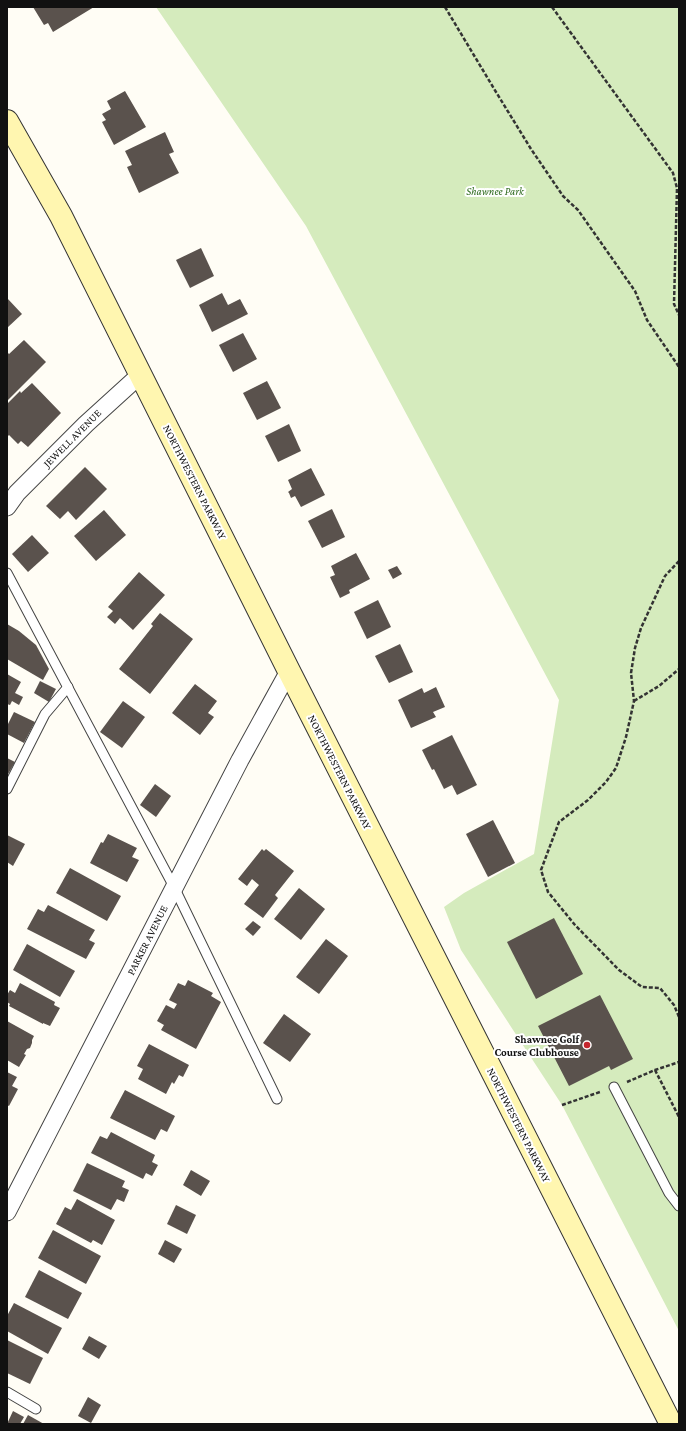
<svg xmlns="http://www.w3.org/2000/svg" width="686" height="1431" font-family="'Crimson Pro',serif">
  <rect width="100%" height="100%" fill="#fffdf5"/>
  <polygon fill="#d5ebbd" points="156,7 679,7 679,1331 562,1105 461,950 444,907 464,893 534,854 559,700 306,226"/>
  <g fill="#5a524d">
    <polygon points="33,7 94,7 53,32 48,23 44,25"/>
    <polygon points="125,91 146,127 114,145 102,122 106,120 102,114 111,109 107,101"/>
    <polygon points="165,132 174,152 169,154 179,173 139,193 127,167 132,165 125,151"/>
    <polygon points="201,248 214,276 190,288 176,260"/>
    <polygon points="222,293 228,305 240,299 248,314 212,332 199,305"/>
    <polygon points="7,298 22,314 7,328"/>
    <polygon points="243,333 257,359 233,372 219,345"/>
    <polygon points="24,340 46,362 7,401 7,352 9,354"/>
    <polygon points="267,381 281,408 257,420 243,393"/>
    <polygon points="32,383 61,413 28,447 21,441 18,444 9,435 7,437 8,407 7,404 20,391 21,393"/>
    <polygon points="289,424 301,451 278,462 265,436"/>
    <polygon points="85,467 107,489 76,520 68,511 60,519 46,506"/>
    <polygon points="311,468 325,495 301,507 295,496 291,498 289,493 288,492 292,489 288,480"/>
    <polygon points="332,509 345,537 322,548 308,521"/>
    <polygon points="104,510 126,535 96,561 74,536"/>
    <polygon points="32,535 49,553 28,572 12,554"/>
    <polygon points="356,553 370,579 349,590 350,593 340,598 330,577 335,575 331,566"/>
    <polygon points="397,566 402,574 393,579 388,570"/>
    <polygon points="139,572 165,595 133,630 120,618 115,624 107,617 113,611 108,607"/>
    <polygon points="378,600 391,627 367,639 354,612"/>
    <polygon points="160,613 193,639 150,694 119,669 153,626 151,624"/>
    <polygon points="7,624 19,631 36,645 49,669 43,680 7,659"/>
    <polygon points="400,644 413,672 389,683 375,656"/>
    <polygon points="7,674 21,682 15,693 23,697 19,705 12,701 10,705 7,704"/>
    <polygon points="40,681 56,689 49,702 34,693"/>
    <polygon points="195,684 217,701 208,713 214,717 200,735 172,713"/>
    <polygon points="436,687 445,707 433,712 436,717 411,728 398,700 422,688 424,693"/>
    <polygon points="123,701 145,717 122,748 100,732"/>
    <polygon points="14,712 35,722 24,743 7,734 7,726"/>
    <polygon points="452,735 477,785 457,795 452,785 444,789 434,769 432,770 422,750"/>
    <polygon points="7,758 15,762 7,776"/>
    <polygon points="155,784 171,796 156,817 140,805"/>
    <polygon points="493,820 515,863 488,877 466,834"/>
    <polygon points="108,834 137,848 132,857 139,860 127,882 90,863 101,842 103,843"/>
    <polygon points="7,835 25,844 13,866 7,862"/>
    <polygon points="262,849 264,851 266,849 294,871 275,895 278,898 263,918 244,904 259,885 252,879 247,886 238,879"/>
    <polygon points="70,868 121,896 107,921 56,893"/>
    <polygon points="299,888 325,909 301,940 274,919"/>
    <polygon points="48,905 95,930 89,940 95,943 86,959 27,929 38,909 44,912"/>
    <polygon points="554,918 583,974 536,999 507,942"/>
    <polygon points="253,921 261,927 253,936 245,929"/>
    <polygon points="326,939 348,956 319,994 296,977"/>
    <polygon points="27,944 75,971 60,997 13,970"/>
    <polygon points="188,980 213,993 211,996 221,1002 196,1049 161,1030 164,1025 157,1021 166,1005 174,1009 177,1004 169,1000 178,983 185,986"/>
    <polygon points="20,983 55,1002 54,1005 60,1008 50,1026 43,1023 43,1024 9,1006 10,1004 7,1002 7,995 10,990 15,993"/>
    <polygon points="600,995 633,1059 611,1070 609,1066 569,1086 538,1026"/>
    <polygon points="284,1014 311,1034 290,1062 263,1043"/>
    <polygon points="7,1021 34,1036 32,1040 32,1043 30,1048 27,1049 24,1054 26,1055 19,1067 7,1060"/>
    <polygon points="149,1044 189,1065 183,1077 179,1075 174,1084 172,1082 166,1094 138,1079 143,1069 137,1066"/>
    <polygon points="7,1072 17,1077 12,1086 18,1089 9,1106 7,1105"/>
    <polygon points="125,1090 175,1116 167,1132 161,1129 155,1140 110,1118"/>
    <polygon points="111,1132 155,1155 152,1162 158,1165 152,1176 146,1173 143,1179 91,1153 100,1136 107,1139"/>
    <polygon points="87,1163 125,1181 122,1187 129,1190 124,1202 117,1199 111,1210 73,1191"/>
    <polygon points="191,1170 210,1181 201,1196 183,1185"/>
    <polygon points="77,1199 115,1220 102,1245 93,1240 91,1243 56,1224 65,1207 71,1210"/>
    <polygon points="176,1205 196,1215 187,1234 167,1224"/>
    <polygon points="53,1230 101,1256 86,1284 38,1258"/>
    <polygon points="165,1240 182,1249 174,1263 158,1254"/>
    <polygon points="39,1270 82,1293 68,1319 25,1297"/>
    <polygon points="14,1303 62,1328 48,1354 7,1331 7,1316"/>
    <polygon points="89,1336 107,1346 99,1359 82,1349"/>
    <polygon points="7,1340 43,1358 30,1384 7,1373"/>
    <polygon points="88,1397 101,1405 91,1423 78,1416"/>
    <polygon points="13,1411 24,1417 20,1424 7,1424"/>
    <polygon points="28,1415 44,1424 23,1424"/>
  </g>
  <g fill="none" stroke-linecap="round" stroke-linejoin="round">
    <defs>
      <g id="lane">
        <polyline points="7,573 174,887 277,1099"/>
        <polyline points="7,789 45,714 68,687"/>
        <polyline points="614,1087 669,1193 679,1206"/>
        <polyline points="7,1392 36,1409"/>
      </g>
      <g id="street">
        <polyline points="7,507 17,493 86,424 141,374"/>
        <polyline points="7,1212 240,760 289,671"/>
      </g>
      <polyline id="secondary" points="7,121 61,216 289,671 671,1424"/>
    </defs>
    <use href="#lane" stroke="#444" stroke-width="11"/>
    <use href="#street" stroke="#444" stroke-width="19"/>
    <use href="#secondary" stroke="#333" stroke-width="24"/>
    <g stroke="#333" stroke-width="2.5" stroke-dasharray="4 2" stroke-linecap="butt">
      <polyline points="445,7 496,92 531,149 563,196 578,210 635,291 647,320 679,367"/>
      <polyline points="552,7 673,173 677,188 674,304 679,315"/>
      <polyline points="679,561 665,576 641,628 635,648 631,673 634,701 626,737 616,768 606,782 588,800 559,822 541,870 548,892 575,925 619,970 642,987 660,988 674,1005 679,1017"/>
      <polyline points="634,701 659,686 679,669"/>
      <polyline points="655,1070 679,1117"/>
      <polyline points="627,1082 655,1070 679,1062"/>
      <polyline points="562,1105 600,1092"/>
    </g>
    <use href="#lane" stroke="#fff" stroke-width="9"/>
    <use href="#street" stroke="#fff" stroke-width="17"/>
    <use href="#secondary" stroke="#fff6b0" stroke-width="22"/>
  </g>
  <circle fill="#c4262e" stroke="#fff" stroke-width="1.5" cx="587" cy="1045" r="4"/>
  <g text-anchor="middle" stroke-width="4" stroke-linejoin="round" paint-order="stroke">
    <g font-size="11" font-style="italic" fill="#2f6b1f" stroke="#fff">
      <text x="495" y="195">Shawnee Park</text>
    </g>
    <g font-size="11" fill="#111" stroke="#fff">
      <text transform="translate(72 438) rotate(-45)" y="4">JEWELL AVENUE</text>
      <text transform="translate(195 482) rotate(63)" y="4">NORTHWESTERN PARKWAY</text>
      <text transform="translate(340 772) rotate(63)" y="4">NORTHWESTERN PARKWAY</text>
      <text transform="translate(147 940) rotate(-63)" y="4">PARKER AVENUE</text>
      <text transform="translate(519 1125) rotate(63)" y="4">NORTHWESTERN PARKWAY</text>
    </g>
    <g font-size="11" font-weight="bold" fill="#111" stroke="#fff" text-anchor="end">
      <text x="579" y="1043">Shawnee Golf<tspan x="579" dy="13">Course Clubhouse</tspan></text>
    </g>
  </g>
  <rect width="686" height="1431" fill="none" stroke="#111111" stroke-width="16"/>
</svg>
